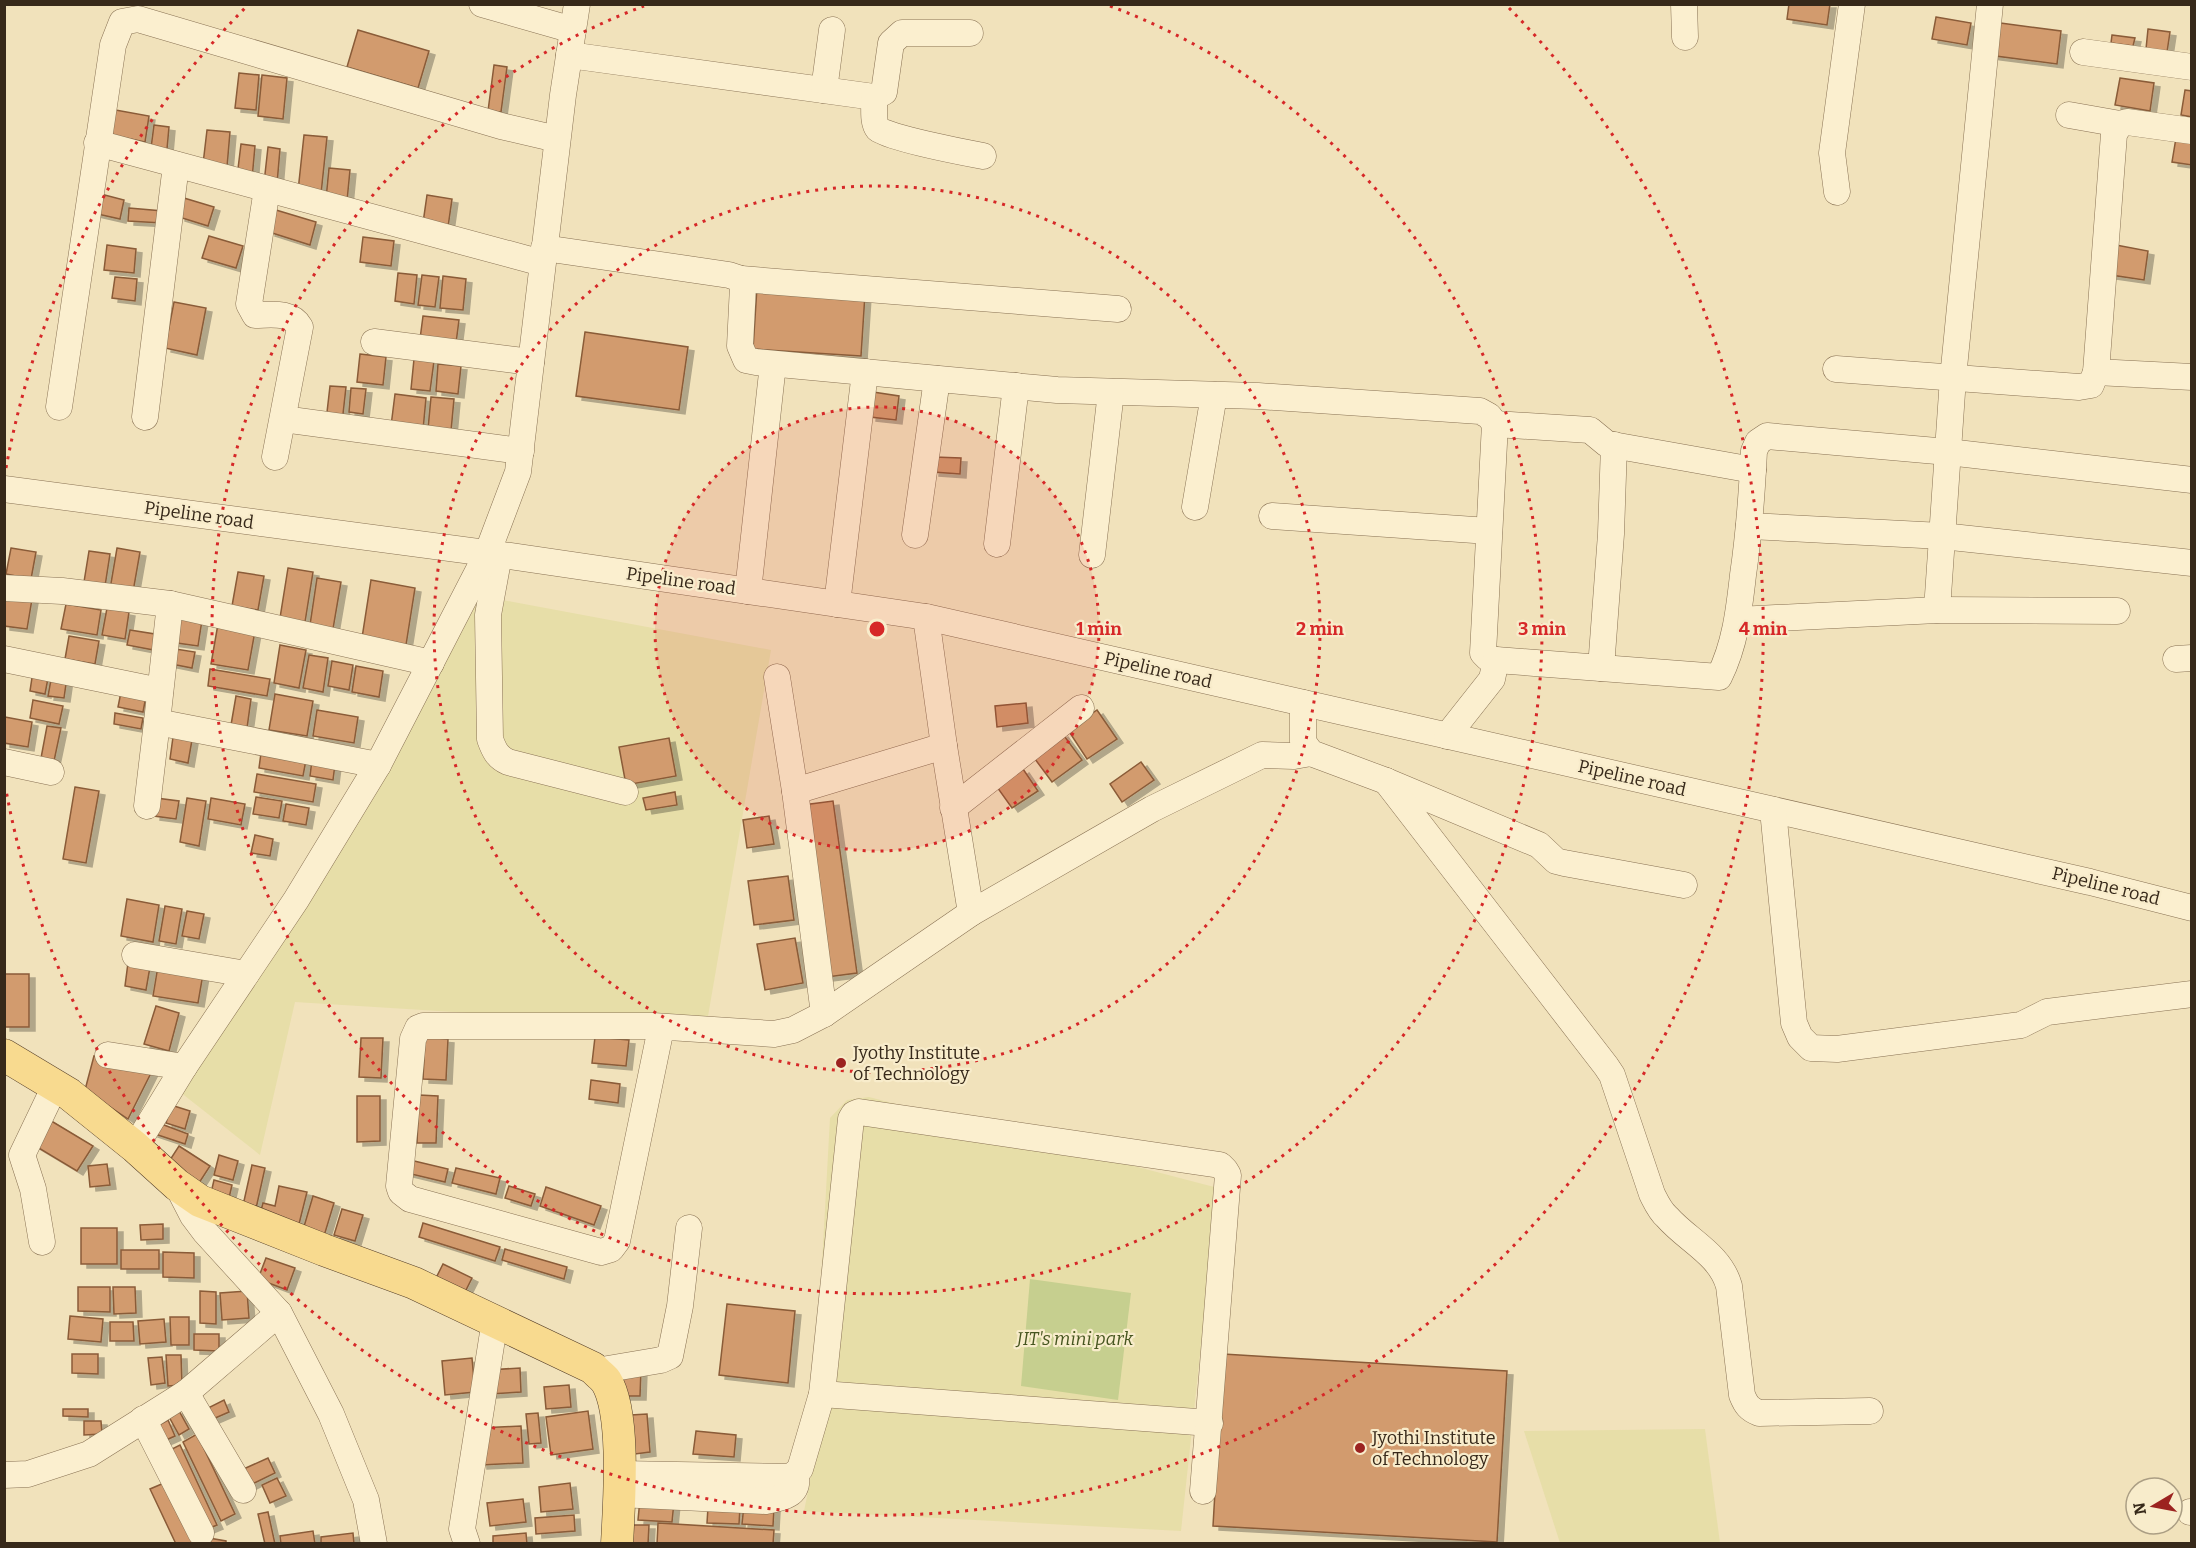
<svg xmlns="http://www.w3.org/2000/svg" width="2196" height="1548" font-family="Bitter,serif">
  <defs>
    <filter id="shadow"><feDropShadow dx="6" dy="4" stdDeviation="0" flood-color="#0004"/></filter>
  </defs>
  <rect width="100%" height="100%" fill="#f1e2bb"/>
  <g fill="#e7dea8">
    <polygon points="481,596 771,650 706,1028 295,1002 260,1155 180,1092 387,768"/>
    <polygon points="869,1097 1218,1188 1181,1531 804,1511 810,1482 830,1118 847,1100"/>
    <polygon points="1705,1429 1720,1543 1560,1543 1524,1431"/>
  </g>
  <polygon fill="#c6cf8f" points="1030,1279 1131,1293 1118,1400 1021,1386"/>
  <g fill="#d29b6e" stroke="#8a5b38" stroke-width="1.5" filter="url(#shadow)">
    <polygon points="1789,4 1830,4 1827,25 1787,19"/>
    <polygon points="1936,17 1971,23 1967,45 1932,39"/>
    <polygon points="1993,22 2061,31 2057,64 1988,55"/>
    <polygon points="2148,29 2170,32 2167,52 2146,49"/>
    <polygon points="358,30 429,51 418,88 347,67"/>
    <polygon points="2112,35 2135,38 2133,46 2111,43"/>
    <polygon points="494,65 507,67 501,112 488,111"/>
    <polygon points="239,73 259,75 256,110 235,108"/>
    <polygon points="262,75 287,78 283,119 258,116"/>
    <polygon points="2120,78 2154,83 2150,111 2115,105"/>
    <polygon points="2185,90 2192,91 2192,117 2181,115"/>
    <polygon points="110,109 149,116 145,142 106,134"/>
    <polygon points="154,125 169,127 167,149 151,148"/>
    <polygon points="207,130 230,132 227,167 203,164"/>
    <polygon points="2177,132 2192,135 2192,165 2172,162"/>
    <polygon points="304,135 327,137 321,194 298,191"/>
    <polygon points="241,144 255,146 252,179 237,177"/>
    <polygon points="268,147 280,149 277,184 264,183"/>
    <polygon points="329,168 350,170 347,201 326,199"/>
    <polygon points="97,193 124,200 120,219 93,213"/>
    <polygon points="427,195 452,199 448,227 423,223"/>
    <polygon points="184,198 214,207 208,226 179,217"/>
    <polygon points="129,208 163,211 162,223 128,221"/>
    <polygon points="276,210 316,222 310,245 269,232"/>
    <polygon points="209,236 243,246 236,268 202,258"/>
    <polygon points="363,237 394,241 391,266 360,262"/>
    <polygon points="107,245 136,249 134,273 104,270"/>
    <polygon points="2116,245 2148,251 2144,280 2111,275"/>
    <polygon points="398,273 417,275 414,304 395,301"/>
    <polygon points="422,275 439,277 435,307 418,305"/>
    <polygon points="443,276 466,279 463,310 440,308"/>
    <polygon points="115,277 137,279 135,301 112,298"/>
    <polygon points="757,287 865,294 861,356 753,349"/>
    <polygon points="174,302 206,308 197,355 165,348"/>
    <polygon points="423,316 459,320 456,343 420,339"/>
    <polygon points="585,332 688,347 679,410 576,396"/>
    <polygon points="360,354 386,357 383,385 357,382"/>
    <polygon points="414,359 434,361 430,391 411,389"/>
    <polygon points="438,364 461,366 458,394 436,391"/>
    <polygon points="330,386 346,387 342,423 326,421"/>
    <polygon points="351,388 366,389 363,414 349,412"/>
    <polygon points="873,392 899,396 896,420 870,417"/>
    <polygon points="395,394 426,398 423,430 391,426"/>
    <polygon points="431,397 454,399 451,431 428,429"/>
    <polygon points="934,457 961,458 960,474 933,472"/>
    <polygon points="11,548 36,552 31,579 6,574"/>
    <polygon points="117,548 140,552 133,592 110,589"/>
    <polygon points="89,551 110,554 105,586 84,582"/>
    <polygon points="288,568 313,572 305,622 280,618"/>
    <polygon points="238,572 264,576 258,610 232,606"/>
    <polygon points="317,578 341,582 333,629 310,625"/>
    <polygon points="371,580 415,588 406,645 362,638"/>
    <polygon points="4,594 32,599 27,629 4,626"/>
    <polygon points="66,604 101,610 97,635 61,629"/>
    <polygon points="107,608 129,612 125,639 102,635"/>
    <polygon points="174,615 202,620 198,646 170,642"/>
    <polygon points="218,624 255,631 248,670 211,664"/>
    <polygon points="130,630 161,635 159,651 127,645"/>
    <polygon points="69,636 99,641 95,664 65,659"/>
    <polygon points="280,645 306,650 299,688 274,683"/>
    <polygon points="169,648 195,652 192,668 166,663"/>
    <polygon points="309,655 328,658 323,692 303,688"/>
    <polygon points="332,661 353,665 349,690 328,686"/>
    <polygon points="356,666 383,671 379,697 352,692"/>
    <polygon points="210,669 270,679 267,696 208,686"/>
    <polygon points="33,671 49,673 45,694 30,691"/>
    <polygon points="52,674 67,677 64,698 48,696"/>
    <polygon points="122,687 147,691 143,712 118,707"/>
    <polygon points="275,694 313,701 307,736 269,730"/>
    <polygon points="236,696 251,699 247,728 231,725"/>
    <polygon points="33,700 63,706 59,724 30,718"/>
    <polygon points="1026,703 1028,723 997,727 995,706"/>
    <polygon points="317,710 358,717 354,743 313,736"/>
    <polygon points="1097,710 1117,739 1087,759 1068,730"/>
    <polygon points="115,713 143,718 141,729 114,724"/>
    <polygon points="5,717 32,722 28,747 4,743"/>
    <polygon points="47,726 61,728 54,761 41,758"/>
    <polygon points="1062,733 1082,760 1052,782 1032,755"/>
    <polygon points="173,737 192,740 188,763 170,759"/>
    <polygon points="669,738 676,776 626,785 619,747"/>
    <polygon points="261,753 306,760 303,776 259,768"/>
    <polygon points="312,760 335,764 333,780 310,776"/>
    <polygon points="1141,762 1154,780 1122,802 1110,784"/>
    <polygon points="1023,769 1038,791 1012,808 997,787"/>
    <polygon points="257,774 316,784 313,802 254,792"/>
    <polygon points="75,787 99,791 86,863 63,859"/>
    <polygon points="675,792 677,805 646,810 643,798"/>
    <polygon points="256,797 282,801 279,818 253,814"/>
    <polygon points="156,798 179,801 176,819 154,816"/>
    <polygon points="187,798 206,801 199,846 180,842"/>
    <polygon points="211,798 245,804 241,825 208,819"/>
    <polygon points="833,801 857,973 827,977 803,805"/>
    <polygon points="286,804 309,808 306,825 283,821"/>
    <polygon points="769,816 774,844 747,848 743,820"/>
    <polygon points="255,835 273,839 270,856 251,853"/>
    <polygon points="788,876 794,920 754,925 748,881"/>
    <polygon points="127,899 159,905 153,942 121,936"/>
    <polygon points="165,906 182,909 176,944 159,941"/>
    <polygon points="187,911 204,914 199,939 182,936"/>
    <polygon points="795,938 803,983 765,990 757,944"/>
    <polygon points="128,963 150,967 146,990 125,986"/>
    <polygon points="158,966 203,974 198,1003 153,996"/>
    <rect x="4" y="974" width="25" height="53"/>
    <polygon points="156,1006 179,1013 169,1051 144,1044"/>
    <polygon points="425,1037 448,1039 446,1080 423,1079"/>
    <polygon points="595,1037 629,1040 626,1066 592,1063"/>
    <polygon points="361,1038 383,1038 381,1078 359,1077"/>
    <polygon points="94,1056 153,1069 128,1119 85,1090"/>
    <polygon points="591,1080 620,1084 618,1103 589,1099"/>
    <polygon points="419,1095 438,1096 436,1143 417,1143"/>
    <polygon points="357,1096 380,1096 380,1141 357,1142"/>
    <polygon points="171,1105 190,1111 185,1129 166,1123"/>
    <polygon points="48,1119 93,1146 77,1171 32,1144"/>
    <polygon points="156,1122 188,1134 185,1144 152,1133"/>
    <polygon points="179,1146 210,1166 199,1183 168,1163"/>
    <polygon points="219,1155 238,1161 233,1180 214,1175"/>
    <polygon points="410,1160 448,1169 445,1182 407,1173"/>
    <polygon points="107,1164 110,1185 90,1187 88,1166"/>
    <polygon points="252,1165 265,1168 255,1213 242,1210"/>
    <polygon points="456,1168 500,1178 496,1194 452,1183"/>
    <polygon points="214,1180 232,1185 229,1198 211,1193"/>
    <polygon points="279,1186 307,1192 298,1228 259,1218 263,1203 275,1206"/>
    <polygon points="509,1186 535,1194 531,1206 505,1198"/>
    <polygon points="546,1187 601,1206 594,1225 540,1206"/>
    <polygon points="313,1196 334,1203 324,1236 303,1230"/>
    <polygon points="342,1209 363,1215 355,1241 334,1235"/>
    <polygon points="423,1223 500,1247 495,1261 419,1237"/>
    <polygon points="163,1224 163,1239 141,1240 140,1225"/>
    <rect x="81" y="1228" width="36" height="36"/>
    <polygon points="505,1249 567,1267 564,1279 502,1260"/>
    <rect x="121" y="1250" width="38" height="19"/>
    <polygon points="163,1252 194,1253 194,1278 163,1277"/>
    <polygon points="266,1258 295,1268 287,1290 258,1279"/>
    <polygon points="443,1264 472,1278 463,1296 434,1282"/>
    <polygon points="78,1287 110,1287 110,1312 78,1311"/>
    <polygon points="113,1287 135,1287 136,1313 114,1314"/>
    <polygon points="200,1291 216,1292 216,1324 200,1323"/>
    <polygon points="247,1291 249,1318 222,1320 220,1293"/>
    <polygon points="727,1304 795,1311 788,1383 719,1375"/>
    <polygon points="70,1316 103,1319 101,1342 68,1339"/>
    <polygon points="170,1317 189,1317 189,1345 171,1345"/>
    <polygon points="164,1319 166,1342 140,1344 138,1321"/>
    <polygon points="110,1322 133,1322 134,1341 110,1341"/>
    <polygon points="194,1334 219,1334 219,1351 194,1350"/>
    <polygon points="72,1354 98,1354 98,1374 72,1373"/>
    <polygon points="1223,1354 1507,1371 1497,1542 1213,1526"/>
    <polygon points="166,1355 181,1355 182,1385 168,1386"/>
    <polygon points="162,1357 165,1383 151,1385 148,1358"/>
    <polygon points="472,1358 475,1392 445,1395 442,1361"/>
    <polygon points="520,1368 521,1392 490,1394 488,1370"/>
    <polygon points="623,1369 641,1369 640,1396 623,1396"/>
    <polygon points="569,1385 571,1407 546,1409 544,1387"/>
    <polygon points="224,1400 229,1412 213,1419 208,1408"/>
    <polygon points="63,1409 88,1409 88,1417 63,1416"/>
    <polygon points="178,1409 189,1429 179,1435 168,1415"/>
    <polygon points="588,1411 593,1449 551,1455 546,1417"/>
    <polygon points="538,1413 541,1443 529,1444 526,1414"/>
    <polygon points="647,1414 650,1452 635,1454 631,1415"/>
    <polygon points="168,1420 175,1436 164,1441 157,1426"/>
    <polygon points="84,1421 101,1421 102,1434 84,1435"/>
    <polygon points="521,1426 523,1463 481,1465 479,1428"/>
    <polygon points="696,1431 736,1435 734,1457 693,1454"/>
    <polygon points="197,1434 235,1514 221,1521 183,1442"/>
    <polygon points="180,1445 217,1525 205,1530 168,1451"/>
    <polygon points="268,1458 275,1473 244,1488 237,1472"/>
    <polygon points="277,1478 286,1496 270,1503 262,1485"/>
    <polygon points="164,1483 193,1544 176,1544 150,1489"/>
    <polygon points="570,1483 573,1509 541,1512 539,1487"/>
    <polygon points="523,1499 526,1522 490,1526 487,1503"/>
    <polygon points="640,1499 674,1502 672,1522 638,1520"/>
    <polygon points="744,1505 774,1508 773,1526 742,1524"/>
    <polygon points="708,1507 740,1508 739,1524 707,1523"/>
    <polygon points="268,1512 275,1544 265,1544 258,1514"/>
    <polygon points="574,1515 575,1531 536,1534 535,1518"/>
    <polygon points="658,1523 774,1530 773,1544 657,1544"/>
    <polygon points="632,1525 649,1525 648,1544 632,1544"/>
    <polygon points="313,1531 315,1544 281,1544 280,1536"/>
    <polygon points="353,1533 354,1544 321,1544 321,1537"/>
    <polygon points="526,1533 527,1544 493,1544 493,1536"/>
    <polygon points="203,1537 226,1541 226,1544 202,1544"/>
  </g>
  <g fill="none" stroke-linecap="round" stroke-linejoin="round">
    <defs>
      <g id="minor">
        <polyline points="482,4 573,30"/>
        <polyline points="1684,4 1685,37"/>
        <polyline points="2083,52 2192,67"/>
        <polyline points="569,55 874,97 884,92 891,43 902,33 970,33"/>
        <polyline points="824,90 832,30"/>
        <path d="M874,97C875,105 872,122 878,129C885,137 967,153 983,156"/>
        <polyline points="2069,115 2120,124"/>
        <polyline points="97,143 542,263"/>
        <path d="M267,189L249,304L255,315C271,315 291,311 300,327L275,457"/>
        <polyline points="1837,192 1832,153 1852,4"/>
        <path d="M544,248L729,275L741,279L743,286L740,346L746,360L756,362L1057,390L1258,396L1480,411L1489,416L1495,424L1483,653L1488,658L1496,660L1719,677C1735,645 1739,611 1743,575C1749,534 1752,492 1754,451L1758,442L1767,436L1948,452L2192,480"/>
        <polyline points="741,279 1118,309"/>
        <polyline points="374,342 531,362"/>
        <polyline points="1836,369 2079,387 2091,385 2096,372 2114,134 2120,124 2127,122 2192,131"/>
        <polyline points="2096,372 2192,377"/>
        <polyline points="59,407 113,45 122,22 138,19 501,126 557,139"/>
        <polyline points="145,417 176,165"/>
        <polyline points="283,419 521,451"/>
        <polyline points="1495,424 1590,430 1607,444 1753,470"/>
        <polyline points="4,489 510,556 926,617 2090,882 2192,908"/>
        <polyline points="1195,507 1214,395"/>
        <polyline points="1272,516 1489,531"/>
        <polyline points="1749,526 1942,536 2192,563"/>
        <polyline points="915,535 937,379"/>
        <polyline points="997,544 1016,386"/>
        <path d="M499,555L488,615L490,739C494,750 497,757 508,762L625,792"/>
        <polyline points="1092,555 1111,392"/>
        <polyline points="4,588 62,591 170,604 431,663"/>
        <polyline points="748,591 773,364"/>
        <polyline points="170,604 157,722 378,765"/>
        <polyline points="837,604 865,372"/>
        <polyline points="1937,610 1953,378 1990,4"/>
        <polyline points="926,617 944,746 971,913"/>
        <polyline points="1738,620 1937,610 2117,611"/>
        <polyline points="4,659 160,691"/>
        <polyline points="2176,659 2192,658"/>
        <polyline points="1601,668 1611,534 1614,445"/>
        <polyline points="777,677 795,791 824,1014"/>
        <polyline points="1303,703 1303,742 1311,753 1386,781 1539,845 1556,861 1564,863 1684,885"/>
        <polyline points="1447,736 1492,679 1496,660"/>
        <polyline points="4,762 51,772"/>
        <path d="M1386,781L1606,1066L1612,1075L1652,1194C1656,1202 1660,1211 1667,1217C1688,1241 1720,1254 1729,1286L1742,1395C1746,1405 1749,1409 1759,1413L1870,1411"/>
        <polyline points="795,791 944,746"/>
        <polyline points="147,806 157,722"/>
        <polyline points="953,808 1081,708"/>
        <polyline points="1773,810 1794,1023 1800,1037 1811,1048 1837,1049 2021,1025 2047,1012 2192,994"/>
        <polyline points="135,955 246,974"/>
        <polyline points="661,1028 617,1241 611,1249 601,1252 410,1199 401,1192 399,1186 413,1039 418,1028 423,1026 653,1026 774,1034 793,1030 824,1014 971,913 1152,809 1262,755 1294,756 1311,753"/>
        <polyline points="108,1055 184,1067"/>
        <polyline points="135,1147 184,1067 296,900 378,765 487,554 518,472 563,95 577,4"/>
        <polyline points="177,1185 193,1216 205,1232 279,1313 331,1414 366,1500 374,1544"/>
        <polyline points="42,1242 33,1189 22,1155 55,1086"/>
        <polyline points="596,1371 661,1360 670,1356 680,1306 689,1228"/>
        <polyline points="186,1393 243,1490"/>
        <polyline points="822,1394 1210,1423"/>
        <polyline points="143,1419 201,1533"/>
        <polyline points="620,1474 791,1477 800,1469 822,1394 851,1119 854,1114 859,1112 1220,1165 1225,1170 1228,1175 1203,1491"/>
        <polyline points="4,1475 28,1474 89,1454 186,1393 279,1313"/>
        <path d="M619,1494L766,1501C783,1498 799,1495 796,1475"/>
        <polyline points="2190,1512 2192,1512"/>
        <polyline points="467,1544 462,1529 495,1320"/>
      </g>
      <path id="major" d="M4,1055L69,1094L135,1147L177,1185L200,1201L324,1250L414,1283L593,1368C597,1373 603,1377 606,1381C626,1413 619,1505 617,1544"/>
    </defs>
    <use href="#minor" stroke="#897254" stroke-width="27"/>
    <use href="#major" stroke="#563f29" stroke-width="33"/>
    <use href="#minor" stroke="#fbefcf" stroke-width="26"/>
    <use href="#major" stroke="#f8da8f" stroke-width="32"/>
  </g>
  <circle cx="877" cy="629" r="222" fill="#d62828" fill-opacity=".12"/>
  <g fill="none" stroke="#d62828" stroke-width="3" stroke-dasharray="3 6">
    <circle cx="877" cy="629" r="222"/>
    <circle cx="877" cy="629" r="443"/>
    <path d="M1110 6A665 665 0 1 1 644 6"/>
    <path d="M6 468A886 886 0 0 1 245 8M1509 8A886 886 0 1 1 6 790"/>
  </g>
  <g fill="#9c2320" stroke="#f8eccb" stroke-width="2">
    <circle cx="841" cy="1063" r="6"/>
    <circle cx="1360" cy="1448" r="6"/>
  </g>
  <g text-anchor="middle" stroke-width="4.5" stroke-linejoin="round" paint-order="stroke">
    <g font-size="18" fill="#37291a" stroke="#f8eccb">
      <text transform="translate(199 515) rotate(8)" y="6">Pipeline road</text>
      <text transform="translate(681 581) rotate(8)" y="6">Pipeline road</text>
      <text transform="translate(1158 670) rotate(13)" y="6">Pipeline road</text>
      <text transform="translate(1632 778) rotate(13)" y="6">Pipeline road</text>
      <text transform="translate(2106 886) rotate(14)" y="6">Pipeline road</text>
    </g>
    <g font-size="18" fill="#37291a" stroke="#f8eccb" text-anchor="start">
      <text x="853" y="1059">Jyothy Institute<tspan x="853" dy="21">of Technology</tspan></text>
      <text x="1372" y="1444">Jyothi Institute<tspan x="1372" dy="21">of Technology</tspan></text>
    </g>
    <g font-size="18" font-style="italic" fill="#46551f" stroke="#f8eccb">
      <text x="1075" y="1345">JIT's mini park</text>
    </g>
  </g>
  <circle cx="877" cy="629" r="9" fill="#d62828" stroke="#f8eccb" stroke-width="3"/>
  <g font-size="18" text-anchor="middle" font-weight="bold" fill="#d62828" stroke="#f8eccb" stroke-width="4.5" stroke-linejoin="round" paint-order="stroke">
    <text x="1099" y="635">1 min</text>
    <text x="1320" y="635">2 min</text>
    <text x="1542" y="635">3 min</text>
    <text x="1763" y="635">4 min</text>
  </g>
  <rect width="2196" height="1548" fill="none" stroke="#37291a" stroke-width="12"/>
  <g transform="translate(2154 1506) rotate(260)"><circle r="28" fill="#f8eccb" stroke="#ab9e84" stroke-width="1.5"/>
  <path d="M0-4.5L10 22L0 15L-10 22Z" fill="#9c2320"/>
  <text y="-9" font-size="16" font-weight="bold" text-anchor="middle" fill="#37291a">N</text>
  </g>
</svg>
